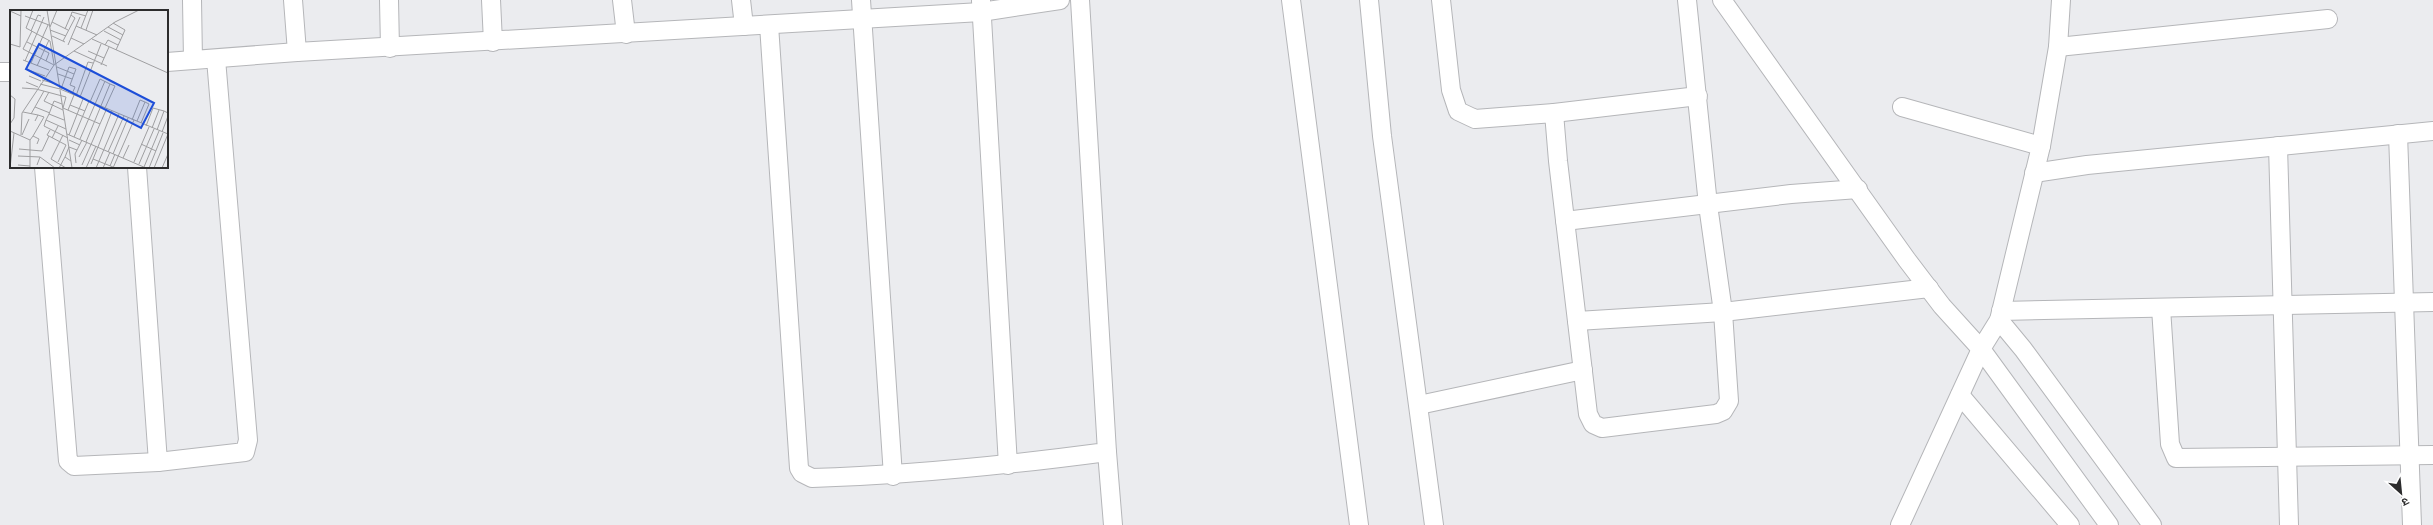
<svg xmlns="http://www.w3.org/2000/svg" width="2433" height="525" font-family="'Fira Sans Condensed','Noto Sans Devanagari',sans-serif">
  <rect width="100%" height="100%" fill="#ebecef"/>
  <g fill="none" stroke-linecap="round" stroke-linejoin="round">
    <defs>
      <g id="minor">
        <polyline points="192,0 193,60"/>
        <polyline points="293,0 297,52"/>
        <polyline points="389,0 390,48"/>
        <polyline points="491,0 493,42"/>
        <polyline points="622,0 626,34"/>
        <polyline points="741,0 744,26"/>
        <polyline points="861,0 893,476"/>
        <polyline points="1291,0 1359,525"/>
        <polyline points="1369,0 1382,136 1434,525"/>
        <polyline points="1441,0 1451,90 1458,111 1475,119 1554,113 1558,161 1588,414 1593,424 1602,428 1716,414 1723,411 1729,401 1723,312 1708,205 1687,0"/>
        <polyline points="1722,0 1907,260 1942,306 1981,349 2109,525"/>
        <polyline points="981,1 1008,465"/>
        <path d="M769,25L799,468L802,473L812,478C911,475 1009,465 1107,452L1080,0"/>
        <polyline points="2058,47 2328,19"/>
        <polyline points="167,62 297,52 981,12 1060,0"/>
        <polyline points="0,72 11,72"/>
        <polyline points="1902,107 2041,146"/>
        <polyline points="1554,113 1698,96"/>
        <polyline points="2398,134 2412,525"/>
        <polyline points="2278,146 2289,525"/>
        <polyline points="44,167 68,461 74,466 158,462 245,452 248,440 216,59"/>
        <polyline points="137,167 158,462"/>
        <polyline points="2034,173 2087,165 2433,131"/>
        <polyline points="1565,221 1791,194 1858,189"/>
        <polyline points="2161,308 2170,444 2176,458 2433,455"/>
        <polyline points="2001,311 2433,302"/>
        <polyline points="1999,320 2023,349 2152,525"/>
        <polyline points="1577,321 1723,312 1929,288"/>
        <polyline points="1960,395 2070,525"/>
        <polyline points="1419,405 1583,370"/>
        <polyline points="1107,452 1113,525"/>
        <polyline points="1900,525 1981,349 1999,320 2041,146 2058,47 2061,0"/>
      </g>
    </defs>
    <use href="#minor" stroke="#b5b6b9" stroke-width="20"/>
    <use href="#minor" stroke="#fff" stroke-width="18"/>
  </g>
  <g transform="translate(10 10)">
    <rect width="158" height="158" fill="#ebecef"/>
    <path fill="none" stroke="#9f9fa1" stroke-width="1" d="M23,0L16,18L40,31L44,54M37,0L50,79M0,1L11,6M15,6L39,15M42,12L58,20M103,13L115,20L106,40M66,16L87,25M40,17L47,0M98,17L113,25M71,18L78,0M55,19L61,5M40,20L56,26M76,20L83,0M21,21L28,5L31,6M22,21L13,39L44,55M94,21L111,30M42,26L55,32M61,28L74,34M82,29L158,63M53,31L65,8L61,5L62,2L76,6M17,32L39,43L36,51M0,34L10,37L11,0M58,35L70,7M95,35L98,30L108,35M64,41L97,56M78,41L94,48M13,50L39,60M15,51L34,7M21,53L38,15M91,55L99,37M27,56L39,30M47,57L64,64M21,61L35,66M48,64L62,69M19,66L31,71M32,70L46,74M16,72L28,77M30,74L50,79L158,124M12,78L26,79L56,87L53,98L90,114M51,79L59,57L66,59L60,75L65,77L62,84M50,80L62,158M39,82L34,91L53,100M0,85L5,89L4,108L0,114M66,86L78,52L83,53M70,87L91,34M80,92L90,69L100,74L105,76L95,98M52,94L44,91L39,104L54,110M60,95L75,101M25,97L40,103M58,100L64,85M13,102L28,105M21,104L34,81M39,104L36,110L56,119M36,110L34,116L58,128M122,110L130,90L135,92L139,94L131,113M127,111L135,92M136,116L143,98L154,101M142,118L149,100M40,120L37,125L56,135L48,152M147,120L154,101L158,103M0,121L20,130V158M152,122L158,106M57,124L136,158M11,125L12,103L44,55L105,12L129,0M12,125L19,109M53,125L41,149L56,158M59,125L73,89M23,126L34,107L28,105L25,111M64,127L79,91M42,128L48,116M70,129L95,71M20,130L23,126L29,129L27,134M59,130L70,135M76,132L100,74M131,134L146,141M88,137L102,101M9,139L32,141L39,126M98,142L114,106M103,144L118,108M8,146L30,147L27,155M30,147L45,158M69,147L77,132M113,148L119,135M83,149L103,157M61,151L55,147L59,137L67,140M124,152L139,117M66,153L65,144L72,130M81,154L88,137M129,154L144,119M8,155L20,156M72,155L97,98M100,156L105,144M134,157L149,121M0,158L4,123M49,158L55,147M76,158L86,136M86,158L109,104M93,158L100,142M103,158L124,110M139,158L153,123M144,158L158,124M152,158L158,144"/>
    <path fill="#1d4ed8" fill-opacity="0.15" stroke="#1d4ed8" stroke-width="2" d="M29,34L144,93L131,118L16,59Z"/>
    <rect width="158" height="158" fill="none" stroke="#2c2c2d" stroke-width="2"/>
  </g>
  <g transform="translate(2401 493) rotate(153)" stroke="#ffffff" stroke-width="3" paint-order="stroke">
  <path d="M0-3L7 15L0 10L-7 15Z" fill="#2c2c2d"/>
  <text y="-6" font-size="11" font-weight="bold" text-anchor="middle" fill="#2c2c2d">उ</text>
  </g>
</svg>
